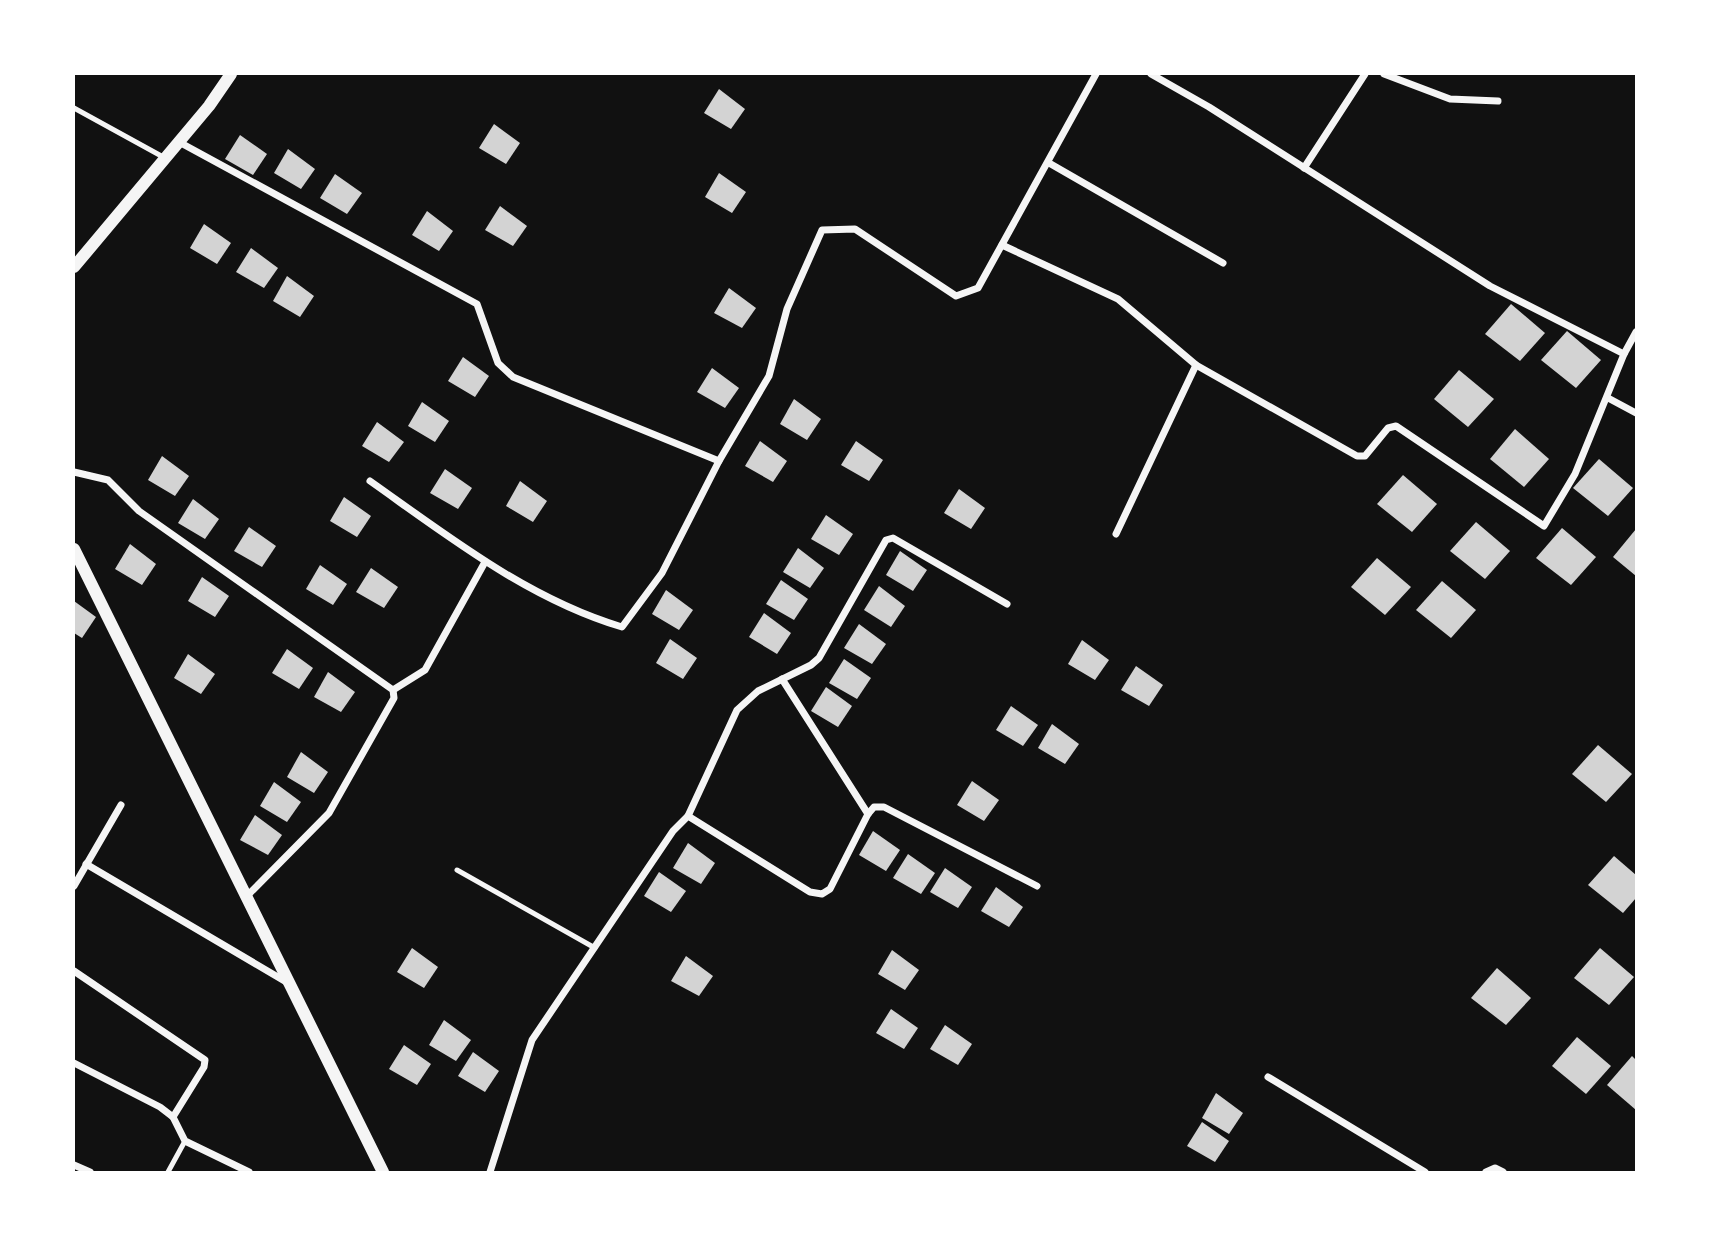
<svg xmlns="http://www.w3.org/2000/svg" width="1710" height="1246" font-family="'Roboto Serif',serif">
  <rect width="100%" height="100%" fill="#111"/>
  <g fill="#d3d3d3">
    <polygon points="719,89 745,109 731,129 704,113"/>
    <polygon points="494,124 520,143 506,164 479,148"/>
    <polygon points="240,135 267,154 253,175 225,159"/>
    <polygon points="288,149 315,169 301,189 274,173"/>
    <polygon points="719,173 746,192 732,213 705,197"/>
    <polygon points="335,174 362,193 347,214 320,198"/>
    <polygon points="500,206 527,226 513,246 485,230"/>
    <polygon points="427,211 453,231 439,251 412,235"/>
    <polygon points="204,224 231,243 217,264 190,248"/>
    <polygon points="251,248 278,268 264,288 236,272"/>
    <polygon points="287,276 314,296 300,317 273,301"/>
    <polygon points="729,288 756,308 742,328 714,313"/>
    <polygon points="1511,304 1545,333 1520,361 1485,334"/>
    <polygon points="1567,331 1601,360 1576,388 1541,360"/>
    <polygon points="463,357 489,376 475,397 448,381"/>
    <polygon points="712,368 739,388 725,408 697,392"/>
    <polygon points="1459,370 1494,399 1468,427 1434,399"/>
    <polygon points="794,399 821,419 807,440 780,424"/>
    <polygon points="422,402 449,421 435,442 408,426"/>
    <polygon points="377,422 404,442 389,462 362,446"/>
    <polygon points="1515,429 1549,459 1524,487 1490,459"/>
    <polygon points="760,441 787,461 773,482 745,466"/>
    <polygon points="856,441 883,460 869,481 841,465"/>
    <polygon points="162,456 189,476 175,496 148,480"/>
    <polygon points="1599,459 1633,488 1608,516 1573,488"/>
    <polygon points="445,469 472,488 458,509 430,493"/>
    <polygon points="1403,475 1437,504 1412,532 1377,504"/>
    <polygon points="520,481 547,501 533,522 506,506"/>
    <polygon points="959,489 985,508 971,529 944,513"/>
    <polygon points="344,497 371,516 357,537 330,521"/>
    <polygon points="193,499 219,519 205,539 178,523"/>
    <polygon points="826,515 853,534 839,555 811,539"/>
    <polygon points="1476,522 1510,551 1485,579 1450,551"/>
    <polygon points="249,527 276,546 262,567 234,551"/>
    <polygon points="1562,528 1596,557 1571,585 1536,558"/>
    <polygon points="1636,529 1636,576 1613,557"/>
    <polygon points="130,544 156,564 142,585 115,569"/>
    <polygon points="798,548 824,568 810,588 783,572"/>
    <polygon points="900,551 927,570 913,591 886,575"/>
    <polygon points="1377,558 1411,587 1385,615 1351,587"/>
    <polygon points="320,565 347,584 333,605 306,589"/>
    <polygon points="371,568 398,587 384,608 356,592"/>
    <polygon points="202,577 229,596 215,617 188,601"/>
    <polygon points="781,580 808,599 794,620 766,604"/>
    <polygon points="1442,581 1476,610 1451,638 1416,610"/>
    <polygon points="879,586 905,606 891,627 864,610"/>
    <polygon points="666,590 693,610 679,630 652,614"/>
    <polygon points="74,601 96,617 82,638 74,633"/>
    <polygon points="764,613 791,633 777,654 749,637"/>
    <polygon points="859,624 886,644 872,664 844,648"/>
    <polygon points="670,639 697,658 683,679 656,663"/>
    <polygon points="1082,640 1109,660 1095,680 1068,664"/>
    <polygon points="287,649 313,668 299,689 272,673"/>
    <polygon points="188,654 215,674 201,694 174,678"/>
    <polygon points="844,659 871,678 857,699 829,683"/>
    <polygon points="1136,666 1163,685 1149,706 1121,690"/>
    <polygon points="328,672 355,692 341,712 314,697"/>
    <polygon points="826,687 852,706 838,727 811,711"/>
    <polygon points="1011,706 1038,725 1023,746 996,730"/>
    <polygon points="1052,724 1079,744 1065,764 1038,748"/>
    <polygon points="1598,745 1632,774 1606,802 1572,774"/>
    <polygon points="301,752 328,772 314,793 287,777"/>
    <polygon points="972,781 999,800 984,821 957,805"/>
    <polygon points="274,782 301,802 287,822 260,806"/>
    <polygon points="255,815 282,835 268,855 240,840"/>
    <polygon points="873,831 900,850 886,871 859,855"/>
    <polygon points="688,843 715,863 701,884 673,868"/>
    <polygon points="908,854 935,873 921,894 893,878"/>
    <polygon points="1614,856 1636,875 1636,898 1623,913 1588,885"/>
    <polygon points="945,868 972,887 958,908 930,892"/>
    <polygon points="659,872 686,891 671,912 644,896"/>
    <polygon points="996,887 1023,907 1009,927 981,911"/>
    <polygon points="412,948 438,967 424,988 397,972"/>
    <polygon points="1600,948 1634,977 1609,1005 1574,978"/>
    <polygon points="892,950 919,970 905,990 878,974"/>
    <polygon points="686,956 713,976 699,996 671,981"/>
    <polygon points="1497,968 1531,998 1506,1025 1471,998"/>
    <polygon points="891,1009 918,1028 904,1049 876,1033"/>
    <polygon points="444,1020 471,1040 456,1061 429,1045"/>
    <polygon points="945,1025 972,1044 958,1065 930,1049"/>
    <polygon points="1577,1037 1611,1066 1586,1094 1552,1066"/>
    <polygon points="404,1045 431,1064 417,1085 389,1069"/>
    <polygon points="473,1052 499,1071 485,1092 458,1076"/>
    <polygon points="1632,1056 1636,1060 1636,1110 1607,1085"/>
    <polygon points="1216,1093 1243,1113 1229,1134 1202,1118"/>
    <polygon points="1202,1122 1229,1141 1215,1162 1187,1146"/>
  </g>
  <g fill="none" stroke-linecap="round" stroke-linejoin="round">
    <g stroke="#f5f5f5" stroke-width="5">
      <polyline points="74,108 165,158"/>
      <polyline points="457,870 595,948"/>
      <polyline points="168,1172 185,1141"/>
    </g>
    <g stroke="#f5f5f5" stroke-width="7">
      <polyline points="1151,74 1209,107 1490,286 1624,354"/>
      <polyline points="1384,74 1450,99 1498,101"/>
      <polyline points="179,142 477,304 498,363 513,377 719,461"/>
      <polyline points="1049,163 1223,263"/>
      <polyline points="1304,168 1365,74"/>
      <polyline points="1002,245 1118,299 1196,365 1357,456 1365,456 1388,428 1396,426 1544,526 1575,474 1624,354 1636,332"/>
      <polyline points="1608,398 1636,413"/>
      <polyline points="74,472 108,480 139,511 393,690 394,698 329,813 246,897"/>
      <path d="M370,481C448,536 528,599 622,627L662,573L719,461L769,376L787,309L822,230L855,229L956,296L978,288L1096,74"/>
      <polyline points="1116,534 1196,365"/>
      <polyline points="782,679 868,814"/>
      <polyline points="393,690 425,670 485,562"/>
      <polyline points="688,816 737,710 758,691 811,665 819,658 886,540 893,538 1007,604"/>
      <polyline points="86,864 288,983"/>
      <polyline points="74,886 121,805"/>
      <polyline points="74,971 205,1060 204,1067 173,1117"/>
      <polyline points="74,1063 160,1107 173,1117 185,1141 249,1172"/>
      <polyline points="1268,1077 1425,1172"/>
      <polyline points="74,1165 90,1172"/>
      <polyline points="490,1172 532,1040 673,831 688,816 810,892 822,894 830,889 868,814 874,807 884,807 1037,886"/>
      <polyline points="1486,1172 1495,1168 1503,1172"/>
    </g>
    <g stroke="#f5f5f5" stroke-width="12">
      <polyline points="74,267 209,106 231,74"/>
      <polyline points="74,549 383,1172"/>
    </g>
  </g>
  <rect width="1710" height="1246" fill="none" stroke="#ffffff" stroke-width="150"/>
</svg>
